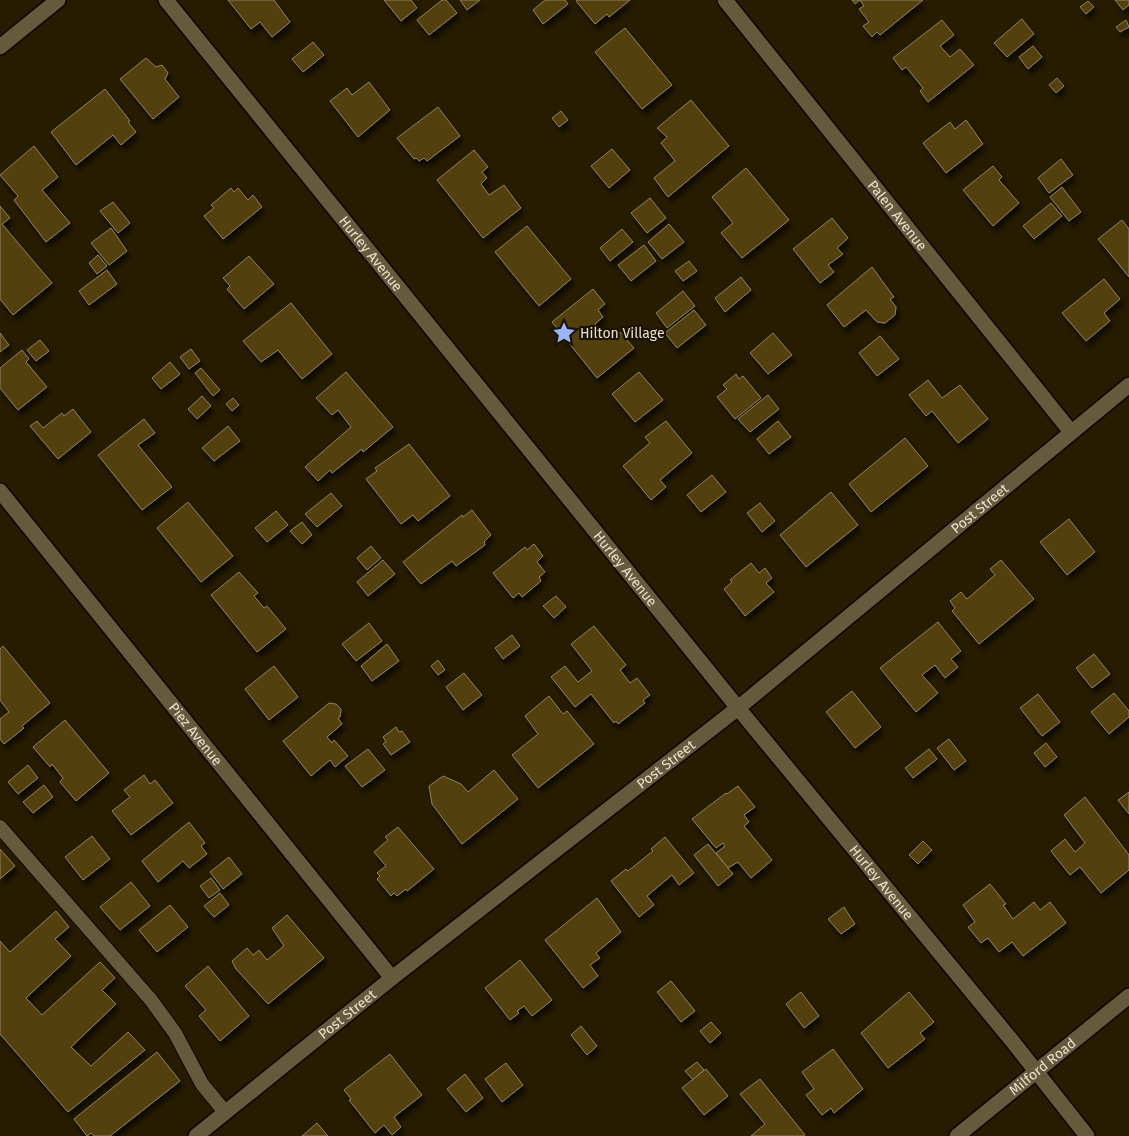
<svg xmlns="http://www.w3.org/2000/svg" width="1129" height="1136" font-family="'Fira Sans',sans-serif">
  <defs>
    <filter id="shadow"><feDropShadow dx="3" dy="5.5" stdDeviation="2.5" flood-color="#0009"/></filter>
  </defs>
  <rect width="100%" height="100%" fill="#261c00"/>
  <g fill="#52410d" stroke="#8f8263" filter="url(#shadow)">
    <polygon points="228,0 274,0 290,22 272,37 260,22 251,29"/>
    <polygon points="384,0 411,0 417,8 401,21"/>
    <polygon points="442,0 446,0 457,13 429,35 417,20"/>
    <polygon points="460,0 480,0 467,10"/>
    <polygon points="545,0 565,0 568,4 543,24 533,10"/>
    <polygon points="578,0 630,0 609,17 607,14 595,24 576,1"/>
    <polygon points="852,0 923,0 880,35 877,32 872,37 863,26 869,22 859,9 864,6 860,0 855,4"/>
    <polygon points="1115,0 1129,0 1129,5 1123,10"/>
    <polygon points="1088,1 1094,7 1086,14 1080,7"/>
    <polygon points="1022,19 1034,34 1007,57 994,43"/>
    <polygon points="942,20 954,35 940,46 950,57 960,49 974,65 928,102 920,91 923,88 906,67 902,70 893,58"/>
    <polygon points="1126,20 1129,27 1120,32 1116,27"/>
    <polygon points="625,28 672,85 642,109 595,52"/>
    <polygon points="313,42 324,55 303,72 292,59"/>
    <polygon points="1033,46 1042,57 1028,69 1019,57"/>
    <polygon points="146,58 156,67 162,65 168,73 165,79 179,97 153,119 120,79"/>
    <polygon points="1057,78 1064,86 1056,93 1049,85"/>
    <polygon points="369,82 390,110 358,137 330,101 347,88 352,95"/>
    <polygon points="105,89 130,121 128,122 136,132 121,145 113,135 76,165 51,132"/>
    <polygon points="691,100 729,146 668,197 654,178 675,161 661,143 667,137 657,128"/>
    <polygon points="438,107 460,136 427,161 424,158 419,161 416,158 414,159 397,138"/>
    <polygon points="561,111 568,120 559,127 552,118"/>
    <polygon points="966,120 983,144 946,173 923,143 950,122 955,129"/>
    <polygon points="34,146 58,177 42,190 70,223 46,242 14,200 18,196 0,175"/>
    <polygon points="612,149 630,170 609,188 591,166"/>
    <polygon points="474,150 488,167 482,172 487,178 481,184 489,195 504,185 521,208 483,238 437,180"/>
    <polygon points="1061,159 1073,175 1049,193 1038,178"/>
    <polygon points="993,166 1002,177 999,180 1019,203 993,226 963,190"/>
    <polygon points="746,168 789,220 742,258 721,233 733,223 712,197"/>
    <polygon points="1062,187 1081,212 1069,221 1050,197"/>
    <polygon points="231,188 234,192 238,188 248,200 253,195 262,207 223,239 204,216 214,208 211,205"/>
    <polygon points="650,198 666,218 647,233 631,213"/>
    <polygon points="113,202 130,223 118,233 100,211"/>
    <polygon points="1051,203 1062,216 1034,239 1023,226"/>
    <polygon points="0,206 10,218 2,224 52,283 13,315 0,299"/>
    <polygon points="832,218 848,238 837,248 843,254 828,265 834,272 820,283 793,249"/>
    <polygon points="1122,220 1129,229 1129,277 1098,239"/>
    <polygon points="669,224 684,242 662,259 648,242"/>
    <polygon points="527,226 571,279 539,306 495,252"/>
    <polygon points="111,228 127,251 109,265 91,243"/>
    <polygon points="622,229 633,242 610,261 600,248"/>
    <polygon points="644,245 656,261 631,281 618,265"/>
    <polygon points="98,255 107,266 97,274 89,263"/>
    <polygon points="249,256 274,284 244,309 227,289 230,286 223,278"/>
    <polygon points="689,261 697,271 683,281 675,271"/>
    <polygon points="872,267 894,297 890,299 896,307 895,315 885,323 877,322 866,310 844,327 827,305"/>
    <polygon points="107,270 117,284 89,305 79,291"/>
    <polygon points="741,277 751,290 725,312 715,298"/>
    <polygon points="1104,279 1120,299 1104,313 1110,321 1086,341 1062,313"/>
    <polygon points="593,289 605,304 598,310 603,317 595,324 604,335 612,328 617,334 620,332 634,348 597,378 552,322"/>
    <polygon points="683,291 695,306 667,328 656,313"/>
    <polygon points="291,303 332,354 302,379 278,350 261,362 243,341"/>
    <polygon points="694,310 706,325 677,348 665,333"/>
    <polygon points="0,333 9,345 0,352"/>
    <polygon points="773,333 792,355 768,374 750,353"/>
    <polygon points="880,336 899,359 877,376 859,353"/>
    <polygon points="40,340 49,351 36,361 27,350"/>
    <polygon points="191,349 200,361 189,369 180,357"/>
    <polygon points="22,350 29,359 26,362 47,387 18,410 0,388 0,368"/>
    <polygon points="170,362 180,374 161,389 152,378"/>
    <polygon points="201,368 220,390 213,396 195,373"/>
    <polygon points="346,372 393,427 363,452 362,449 332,473 330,470 318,481 305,467 351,427 338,410 332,415 316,398"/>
    <polygon points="639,372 663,400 635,422 612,394"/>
    <polygon points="736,374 739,379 743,376 761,398 735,419 717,397 727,389 723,385"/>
    <polygon points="928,380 942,398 960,385 988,419 958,443 932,411 926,416 909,395"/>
    <polygon points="768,395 779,409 750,432 738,419"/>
    <polygon points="202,396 211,406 197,419 188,409"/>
    <polygon points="233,398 239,405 232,411 226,404"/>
    <polygon points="73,409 91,432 58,459 30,426 37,421 43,428 62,413 64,416"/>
    <polygon points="144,419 155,433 138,445 172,487 142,510 98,455"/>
    <polygon points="666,421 692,453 660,480 666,487 651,500 623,466 650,443 645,437"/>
    <polygon points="778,421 791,437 769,454 757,439"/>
    <polygon points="228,426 240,441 214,461 202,448"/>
    <polygon points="905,438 928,466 871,512 849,484"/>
    <polygon points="409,444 450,496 418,521 413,515 401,524 366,479 377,471 375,468"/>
    <polygon points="712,475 726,492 701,512 687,495"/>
    <polygon points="831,492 858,525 806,567 780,535"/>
    <polygon points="331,493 342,506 317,527 305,514"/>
    <polygon points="188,502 233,556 201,582 157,528"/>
    <polygon points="760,503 775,521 762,532 747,513"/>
    <polygon points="472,510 491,535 484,542 485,545 456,566 452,561 421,584 403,562 462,515 463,517"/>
    <polygon points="276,511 288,525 267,542 255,528"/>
    <polygon points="1069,519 1095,552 1067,575 1040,542"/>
    <polygon points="302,522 312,535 302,544 290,531"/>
    <polygon points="534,544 543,556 537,562 545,572 539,577 541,581 522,597 519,593 513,598 493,573 525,547 527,550"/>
    <polygon points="371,546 381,558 367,570 357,558"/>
    <polygon points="383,560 395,574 368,596 357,582"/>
    <polygon points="1001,560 1034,599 979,644 952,611 955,608 950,601 961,592 967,599 995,575 990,569"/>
    <polygon points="751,563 759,573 765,568 772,578 766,583 774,592 745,616 724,589 732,582 730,580"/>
    <polygon points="239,572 258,593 254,596 264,608 267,606 286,629 257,652 211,595"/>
    <polygon points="556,596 566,607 554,618 543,606"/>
    <polygon points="938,622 961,651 951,659 958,667 945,678 935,665 922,675 938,693 916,712 880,668"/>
    <polygon points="369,623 382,641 356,661 342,644"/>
    <polygon points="594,626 626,665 620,670 630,683 637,678 650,695 643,700 645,703 618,724 616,721 614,723 591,694 575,707 551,677 565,666 578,682 592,671 571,644"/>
    <polygon points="512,635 520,646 503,659 495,648"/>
    <polygon points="387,644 399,661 372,681 361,666"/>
    <polygon points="3,646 50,703 22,726 24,728 4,744 0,739 0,719 9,712 0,700 0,649"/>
    <polygon points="1094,654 1110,674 1092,688 1076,668"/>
    <polygon points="438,660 445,670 438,675 431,666"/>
    <polygon points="274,666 298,697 269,720 245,689"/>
    <polygon points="464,673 482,695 463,710 446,687"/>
    <polygon points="852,691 881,727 855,748 826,712"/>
    <polygon points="1114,693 1129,711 1129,717 1109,734 1091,712"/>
    <polygon points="1038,694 1060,722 1042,736 1020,708"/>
    <polygon points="549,696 563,714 567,711 594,744 538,788 512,755 538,734 525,716"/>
    <polygon points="329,703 336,704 341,709 340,717 338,718 342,724 327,737 332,743 334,740 348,756 335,767 330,760 311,776 283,741"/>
    <polygon points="65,720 109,773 76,801 60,782 63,778 52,764 50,767 33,747"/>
    <polygon points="396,727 399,732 402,731 410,742 391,755 383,744 386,742 383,737"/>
    <polygon points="949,739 966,761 954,770 937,748"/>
    <polygon points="1046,743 1057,757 1045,767 1034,753"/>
    <polygon points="368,749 385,770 362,787 345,766"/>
    <polygon points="929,749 937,759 913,778 905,768"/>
    <polygon points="28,765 38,778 18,794 8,782"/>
    <polygon points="494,770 518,799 462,844 432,804 429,786 443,776 461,784 468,792"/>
    <polygon points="144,775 150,784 155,780 173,803 131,835 112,811 130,797 124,790"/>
    <polygon points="44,785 53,797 33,813 23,802"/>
    <polygon points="738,786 755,807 744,815 749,822 744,826 772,860 751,878 738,862 728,868 716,853 725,846 723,843 716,848 692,819 726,793 727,794"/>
    <polygon points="1129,792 1129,814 1118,800"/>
    <polygon points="1085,797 1129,855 1129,870 1101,893 1080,867 1070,875 1051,851 1065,839 1075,852 1085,843 1064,815"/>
    <polygon points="189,822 205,843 201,846 207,854 189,868 183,861 158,882 142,861"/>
    <polygon points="398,827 434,869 407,891 406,889 397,896 394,893 391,896 377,879 380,876 377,873 386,866 374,852 388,840 385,837"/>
    <polygon points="92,836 110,859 83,880 65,857"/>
    <polygon points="665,837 694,873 679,885 672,875 647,896 654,905 639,917 611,881 626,869 628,871 653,851 651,849"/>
    <polygon points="923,841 932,850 918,864 909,855"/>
    <polygon points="708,844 733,874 718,886 694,855"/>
    <polygon points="0,849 15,866 0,879"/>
    <polygon points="229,857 242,874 223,889 210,872"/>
    <polygon points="211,878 220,890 209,898 200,886"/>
    <polygon points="131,882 150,906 120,930 100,907"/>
    <polygon points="990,884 1006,904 1003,905 1013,919 1034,902 1040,910 1050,902 1066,923 1023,956 1012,942 999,952 988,938 981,943 968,927 975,922 963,905"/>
    <polygon points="220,893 229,905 214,917 204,906"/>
    <polygon points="597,898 621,932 596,953 600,958 590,965 598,976 583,988 545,940"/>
    <polygon points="170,905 188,927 157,952 139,930"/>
    <polygon points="844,907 855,924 841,934 828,919"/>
    <polygon points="56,911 69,927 55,939 71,956 26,998 42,1015 100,962 115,978 102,990 116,1004 71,1047 91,1066 128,1032 145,1050 68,1112 0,1034 0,941 10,952"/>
    <polygon points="287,915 324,958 268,1004 236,969 232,961 247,948 253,955 259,950 267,960 284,946 272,928"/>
    <polygon points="520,960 552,1000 532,1016 524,1006 517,1011 519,1013 510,1020 485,988"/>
    <polygon points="208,966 249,1016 220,1041 199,1016 206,1010 185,986"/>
    <polygon points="671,981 695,1011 681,1022 657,992"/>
    <polygon points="801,992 819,1016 804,1028 786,1004"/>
    <polygon points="909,992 934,1022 920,1033 925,1039 888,1068 861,1033"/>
    <polygon points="711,1022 721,1033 710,1043 700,1031"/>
    <polygon points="581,1026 597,1046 587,1055 571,1035"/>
    <polygon points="833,1049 863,1089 834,1113 831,1108 822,1115 806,1095 814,1089 802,1072"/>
    <polygon points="157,1052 180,1081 110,1136 94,1136 91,1133 87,1136 74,1119"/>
    <polygon points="390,1054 422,1095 394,1117 401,1127 392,1135 384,1125 375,1133 349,1100 351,1099 344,1090"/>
    <polygon points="697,1062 704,1070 693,1080 685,1071"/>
    <polygon points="506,1063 523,1085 502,1102 485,1079"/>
    <polygon points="706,1069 728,1096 704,1115 682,1088"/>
    <polygon points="465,1074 483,1098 466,1112 447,1089"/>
    <polygon points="760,1079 805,1135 803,1136 751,1136 765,1124 740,1094"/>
    <polygon points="317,1123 328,1136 302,1136"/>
  </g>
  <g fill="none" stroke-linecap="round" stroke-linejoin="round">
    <defs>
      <polyline id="service" points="0,827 151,1000 175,1033 202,1084 225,1112"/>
      <g id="minor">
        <path id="s1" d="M166,0L738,708L1013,1042L1087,1136"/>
        <path id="s2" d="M725,0L1071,432"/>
        <polyline points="0,47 58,0"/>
        <path id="s3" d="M0,491L392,978"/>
        <path id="s4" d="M196,1136L392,978L738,708L1129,385"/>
        <path id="s5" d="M957,1136L1129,996"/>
      </g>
    </defs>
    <use href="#service" stroke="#0f0600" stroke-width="16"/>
    <use href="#minor" stroke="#0f0600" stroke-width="18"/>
    <use href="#service" stroke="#655a3c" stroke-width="14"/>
    <use href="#minor" stroke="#655a3c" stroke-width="15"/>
  </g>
  <defs>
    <symbol id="sight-bare" viewBox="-9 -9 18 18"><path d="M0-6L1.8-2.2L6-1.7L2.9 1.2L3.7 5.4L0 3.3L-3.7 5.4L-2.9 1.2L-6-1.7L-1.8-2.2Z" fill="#9cb4fd" stroke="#1c1200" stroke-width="2.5" paint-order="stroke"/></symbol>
  </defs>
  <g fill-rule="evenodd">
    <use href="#sight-bare" x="548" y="317" width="32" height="32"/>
  </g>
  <g text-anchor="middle" stroke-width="4.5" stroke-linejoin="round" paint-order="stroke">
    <g font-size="14" fill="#e9e2d1" stroke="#1c1200">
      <text dy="5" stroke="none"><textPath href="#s2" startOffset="276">Palen Avenue</textPath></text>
      <text dy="5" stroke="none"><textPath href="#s1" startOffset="326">Hurley Avenue</textPath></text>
      <text dy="5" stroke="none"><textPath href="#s4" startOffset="1004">Post Street</textPath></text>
      <text dy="5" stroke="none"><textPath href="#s1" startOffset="731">Hurley Avenue</textPath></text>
      <text dy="5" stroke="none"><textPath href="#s3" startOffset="312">Piez Avenue</textPath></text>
      <text dy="5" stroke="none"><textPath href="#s4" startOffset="599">Post Street</textPath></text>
      <text dy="5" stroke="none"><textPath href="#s1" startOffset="1136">Hurley Avenue</textPath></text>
      <text dy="5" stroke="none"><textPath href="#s4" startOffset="194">Post Street</textPath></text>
      <text dy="5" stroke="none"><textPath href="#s5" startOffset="110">Milford Road</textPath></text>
    </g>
    <g font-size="14" fill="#e9e2d1" stroke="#1c1200" text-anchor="start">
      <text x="580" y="338">Hilton Village</text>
    </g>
  </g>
</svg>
